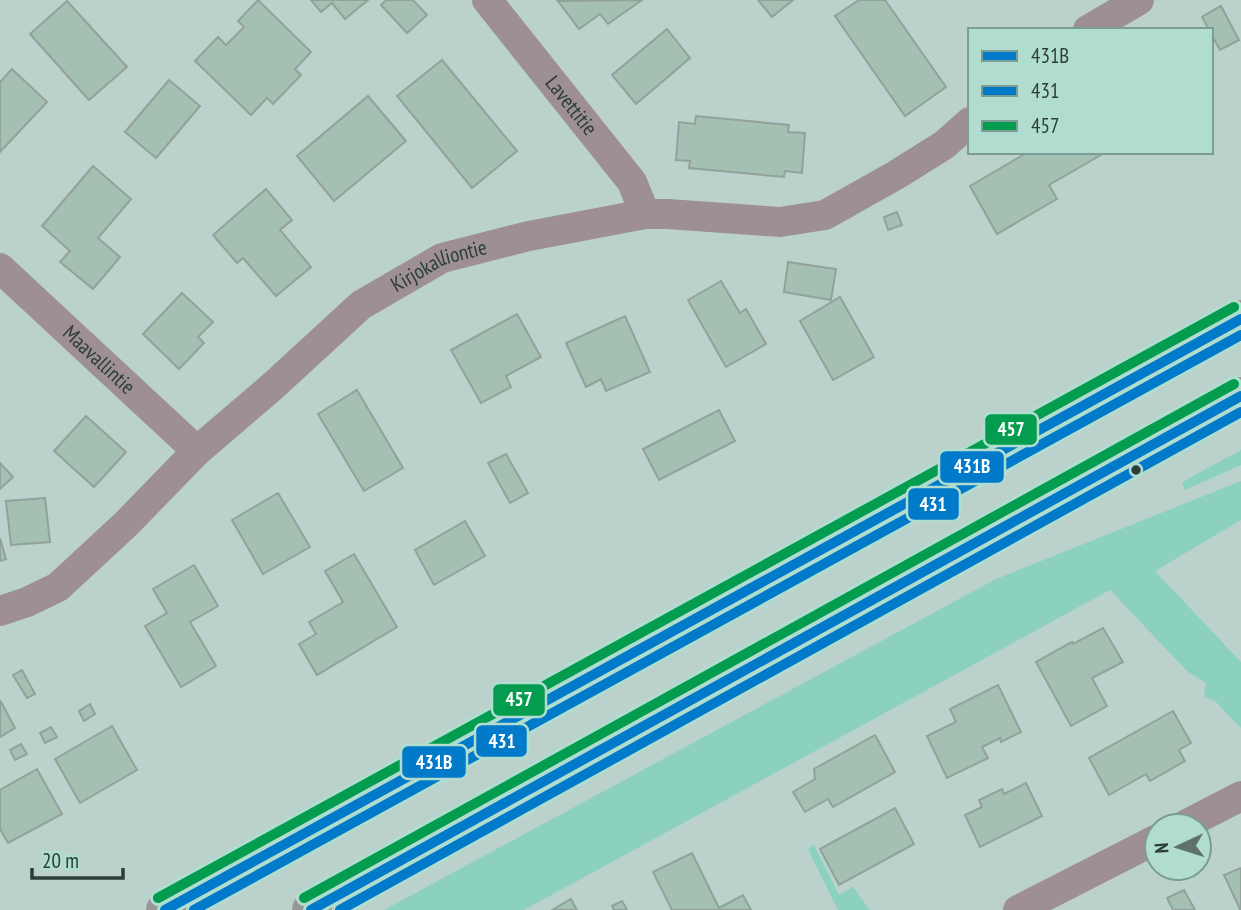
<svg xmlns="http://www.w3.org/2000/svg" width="1241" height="910" font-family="'PT Sans Narrow',sans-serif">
  <rect width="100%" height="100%" fill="#bad2cb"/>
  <g fill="#8cd1c0">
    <polygon points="1241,450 1241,465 1185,490 1182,482"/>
    <polygon points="1241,481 1241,520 1155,571 1241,662 1241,728 1215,701 1204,696 1206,683 1187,671 1110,590 524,910 384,910 996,579"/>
    <polygon points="814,845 839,895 853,887 870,910 838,910 808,849"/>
  </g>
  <g fill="#a3c0b2" stroke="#91a29b" stroke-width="2">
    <polygon points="258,0 311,52 295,69 301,75 273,104 267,98 251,115 195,61 218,37 226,45 244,27 238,21"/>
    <polygon points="311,0 368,0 345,19 332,3 321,12"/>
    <polygon points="386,0 413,0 427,15 407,33 381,5"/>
    <polygon points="642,0 608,24 600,14 579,29 558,1"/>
    <polygon points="758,0 793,0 772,17"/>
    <polygon points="859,0 885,0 946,87 905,116 835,16"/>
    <polygon points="67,1 127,67 89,100 30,34"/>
    <polygon points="1221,6 1239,40 1220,50 1211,34 1211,30 1209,30 1202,17"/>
    <polygon points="667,29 690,58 636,104 612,75"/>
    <polygon points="442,60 517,151 472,188 397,96"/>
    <polygon points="12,69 47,102 0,152 0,82"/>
    <polygon points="169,80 200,106 156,158 125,132"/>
    <polygon points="368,96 406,141 334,201 297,156"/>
    <polygon points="696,116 789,125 788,132 805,133 802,173 785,171 784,177 689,168 690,161 676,160 679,122 695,124"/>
    <polygon points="1106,152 1049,185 1057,199 997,234 970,186 1028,152"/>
    <polygon points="93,166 131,199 98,238 120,257 93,289 60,262 70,251 42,226"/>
    <polygon points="266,189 292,220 280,230 311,267 276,296 243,258 237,263 213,235"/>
    <polygon points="897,212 902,225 888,230 884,217"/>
    <polygon points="788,262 836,269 831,300 784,292"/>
    <polygon points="721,281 740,313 746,309 766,344 726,367 688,300"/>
    <polygon points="182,293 213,322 198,337 204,343 179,369 143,334"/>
    <polygon points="840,297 874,357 833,380 800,321"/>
    <polygon points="517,314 541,357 506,376 511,387 481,403 451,350"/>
    <polygon points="625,316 650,372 606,391 601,379 586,387 566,343"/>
    <polygon points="357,390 403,468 364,491 318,414"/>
    <polygon points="719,410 735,441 659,480 643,449"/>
    <polygon points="86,416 126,452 94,487 54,451"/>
    <polygon points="506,454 528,493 510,503 488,463"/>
    <polygon points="0,463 13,477 0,489"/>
    <polygon points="278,493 310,547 263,574 232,520"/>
    <polygon points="45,498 50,542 11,545 6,501"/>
    <polygon points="465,521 485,556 434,585 415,550"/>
    <polygon points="0,538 6,559 0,561"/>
    <polygon points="354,554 397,627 317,675 299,644 316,634 309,622 343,602 325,571"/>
    <polygon points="194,565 218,606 190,622 216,666 181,687 145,626 167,613 153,589"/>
    <polygon points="1103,628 1123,662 1092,678 1107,706 1071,726 1036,662 1072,642 1073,644"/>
    <polygon points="22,670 35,694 27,698 13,675"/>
    <polygon points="998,685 1021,732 1001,742 1000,738 982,747 988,758 947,778 927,736 956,722 950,709"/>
    <polygon points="0,700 15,728 0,737"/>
    <polygon points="90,704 95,714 84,721 79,711"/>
    <polygon points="1173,711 1191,743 1179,750 1185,761 1150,781 1146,774 1109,795 1089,758"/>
    <polygon points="112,726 137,770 80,803 55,759"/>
    <polygon points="51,727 57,737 45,743 40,733"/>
    <polygon points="875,735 895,772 833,807 828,799 805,812 793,792 815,779 814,769"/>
    <polygon points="21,744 27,754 15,760 10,750"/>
    <polygon points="37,769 62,814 8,843 0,829 0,790"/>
    <polygon points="1026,783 1042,816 980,847 965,815 982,807 979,800 1002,789 1004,794"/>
    <polygon points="895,808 914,844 839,885 820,849"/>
    <polygon points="692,853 719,908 743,895 751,910 672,910 653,872"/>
    <polygon points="1241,868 1241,909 1240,909 1224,875"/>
    <polygon points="1184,890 1195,910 1173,910 1167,898"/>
    <polygon points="571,899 577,910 552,910"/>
    <polygon points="622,901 627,910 614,910 612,906"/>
  </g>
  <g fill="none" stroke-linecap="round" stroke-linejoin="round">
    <g stroke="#9d8f95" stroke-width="30">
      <path id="s1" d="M487,0L632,182L645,214"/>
      <polyline points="1088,30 1139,0"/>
      <path id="s2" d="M0,268L197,451"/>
      <path id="s3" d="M0,611L27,602L58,587L126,524L197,451L274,385L361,305L442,258L529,236L645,214H668L780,222L825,215L896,175L944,145L970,122"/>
      <polyline points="1183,826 1241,796"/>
      <polyline points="1018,910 1157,839"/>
    </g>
    <g stroke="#989699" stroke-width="38">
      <polyline points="165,910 1241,319"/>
      <polyline points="311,910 1241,396"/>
    </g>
    <defs>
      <g id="bus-1">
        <polyline points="165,910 1241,319"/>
        <polyline points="311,910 1241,396"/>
      </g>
      <g id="bus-2">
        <polyline points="194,910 1241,335"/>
        <polyline points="340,910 1241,412"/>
      </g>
      <g id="bus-3">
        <polyline points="158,898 1234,307"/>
        <polyline points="304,898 1234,384"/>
      </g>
    </defs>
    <use href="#bus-1" stroke="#b0ddcf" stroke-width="16"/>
    <use href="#bus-2" stroke="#b0ddcf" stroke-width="16"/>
    <use href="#bus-3" stroke="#b0ddcf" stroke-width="16"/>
    <use href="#bus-1" stroke="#007ac9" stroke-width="10"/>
    <use href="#bus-2" stroke="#007ac9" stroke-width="10"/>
    <use href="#bus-3" stroke="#049c4f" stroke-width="10"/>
  </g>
  <circle fill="#2c3e39" stroke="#b0ddcf" stroke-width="2.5" cx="1136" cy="470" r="6"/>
  <g text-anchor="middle" stroke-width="5" stroke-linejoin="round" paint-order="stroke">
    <g font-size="21" fill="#2c3e39" stroke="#b0ddcf">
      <text dy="7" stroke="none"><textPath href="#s1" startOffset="135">Lavettitie</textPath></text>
      <text dy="7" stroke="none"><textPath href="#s3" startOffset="565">Kirjokalliontie</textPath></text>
      <text dy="7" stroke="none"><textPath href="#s2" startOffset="135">Maavallintie</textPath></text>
    </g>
  </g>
  <g stroke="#b0ddcf" stroke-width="2.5">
    <rect x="984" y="413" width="54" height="33" rx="7" fill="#049c4f"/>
    <rect x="939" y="450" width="66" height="34" rx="7" fill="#007ac9"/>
    <rect x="907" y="487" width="53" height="34" rx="7" fill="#007ac9"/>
    <rect x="492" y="683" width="54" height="34" rx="7" fill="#049c4f"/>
    <rect x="475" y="724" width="53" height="34" rx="7" fill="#007ac9"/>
    <rect x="401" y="745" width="66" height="34" rx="7" fill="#007ac9"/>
  </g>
  <g font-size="19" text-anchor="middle" font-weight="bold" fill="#fff">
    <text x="1011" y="436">457</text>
    <text x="972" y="473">431B</text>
    <text x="933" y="511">431</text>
    <text x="519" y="706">457</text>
    <text x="502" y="748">431</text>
    <text x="434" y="769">431B</text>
  </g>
  <rect x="968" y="28" width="245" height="126" fill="#b0ddcf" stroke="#7b9d93" stroke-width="2"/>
  <rect x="982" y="51" width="35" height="10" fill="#007ac9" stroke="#7b9d93" stroke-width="2"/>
  <text x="1031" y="63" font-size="21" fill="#2c3e39">431B</text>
  <rect x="982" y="86" width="35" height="10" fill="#007ac9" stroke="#7b9d93" stroke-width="2"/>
  <text x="1031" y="98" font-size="21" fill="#2c3e39">431</text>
  <rect x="982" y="121" width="35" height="10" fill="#049c4f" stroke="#7b9d93" stroke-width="2"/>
  <text x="1031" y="133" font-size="21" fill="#2c3e39">457</text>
  <g transform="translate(1178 847) rotate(266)"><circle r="33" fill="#b0ddcf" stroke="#7b9d93" stroke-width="2"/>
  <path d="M0-5L12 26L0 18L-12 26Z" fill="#5e726c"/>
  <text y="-10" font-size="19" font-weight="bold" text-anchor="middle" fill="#2c3e39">N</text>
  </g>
  <path d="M32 868v10h91v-10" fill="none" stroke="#2c3e39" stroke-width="3.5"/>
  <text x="42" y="868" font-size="21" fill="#2c3e39" stroke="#b0ddcf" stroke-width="5" paint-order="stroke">20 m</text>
</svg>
